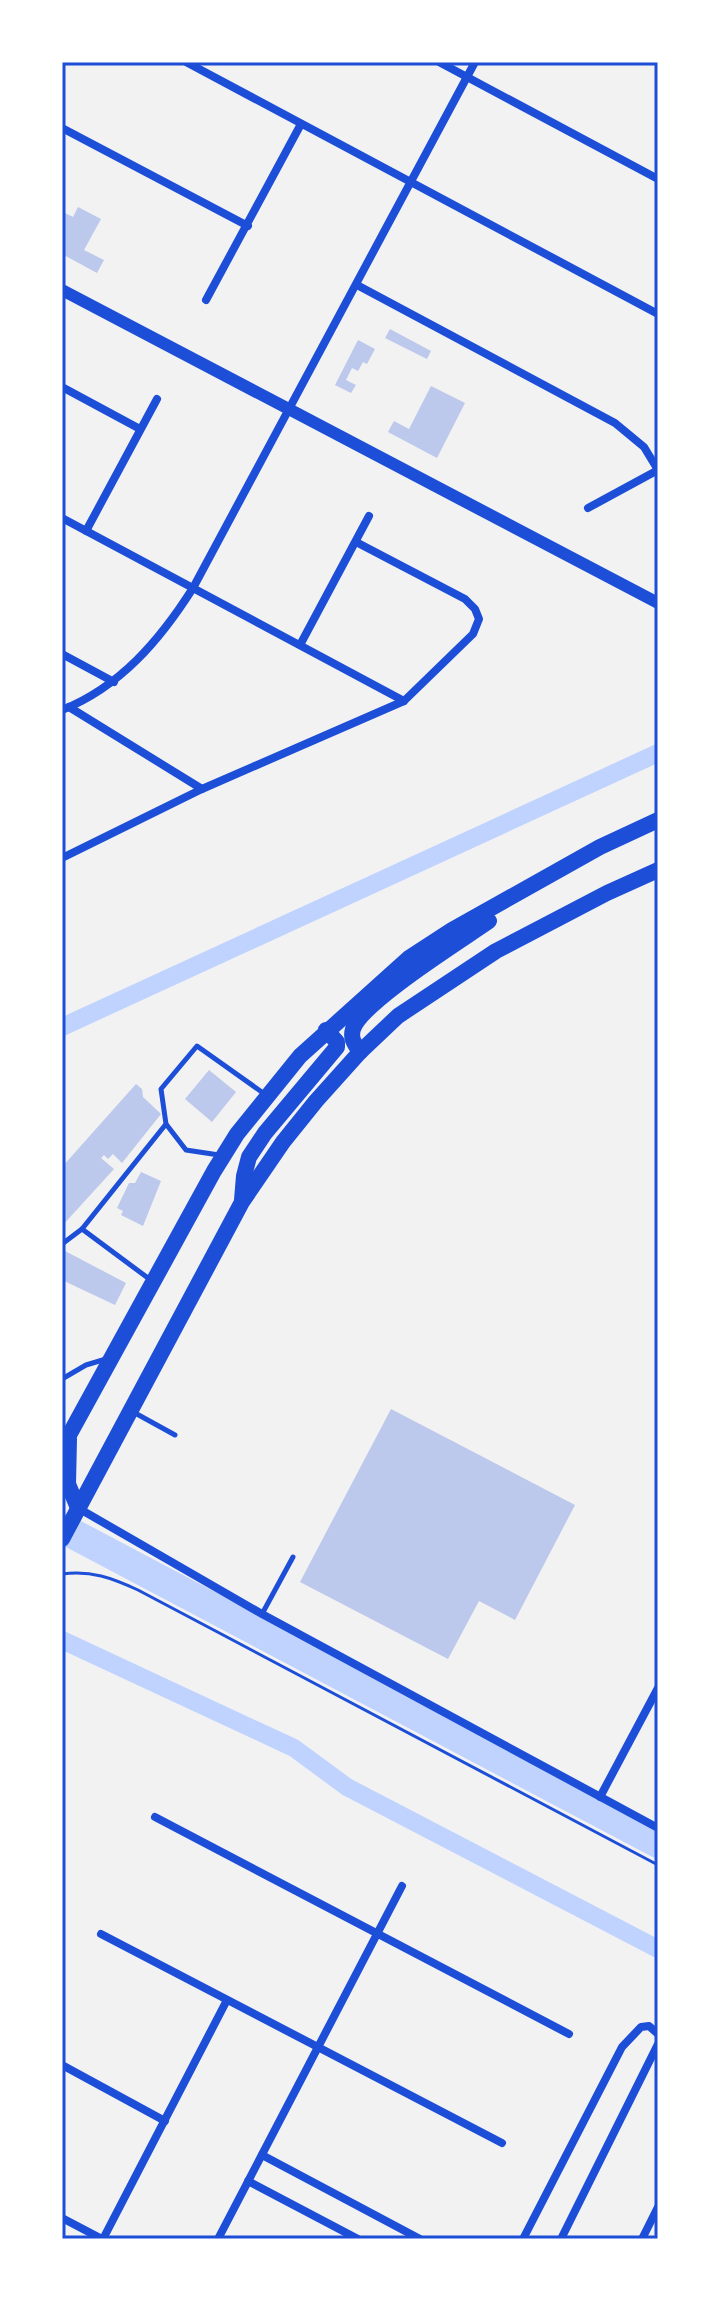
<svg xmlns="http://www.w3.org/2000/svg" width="720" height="2301" font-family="Inter,sans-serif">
  <rect width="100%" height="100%" fill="#f2f2f2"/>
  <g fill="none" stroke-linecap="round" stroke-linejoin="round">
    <g stroke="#bfd3fe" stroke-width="18">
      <polyline points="62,1027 658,753"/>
      <polyline points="62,1640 294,1748 347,1787 658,1949"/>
    </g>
    <polyline stroke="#bfd3fe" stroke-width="30" points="62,1528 658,1843"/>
  </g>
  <g fill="#bdc9ec">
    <polygon points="78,207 101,219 84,250 104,260 97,273 62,254 62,214 63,212 73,217"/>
    <polygon points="390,329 431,351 427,359 385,338"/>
    <polygon points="358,340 375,349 367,364 363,362 358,371 352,368 346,380 356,385 351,393 335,385"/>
    <polygon points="431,386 465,403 437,458 388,432 394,421 409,429"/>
    <polygon points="209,1070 236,1092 212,1122 185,1099"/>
    <polygon points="136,1084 142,1089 143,1097 161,1114 122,1163 113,1154 108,1159 104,1155 101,1158 114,1169 62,1226 62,1167"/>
    <polygon points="141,1172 161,1181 143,1226 121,1215 123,1211 117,1208 129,1183 135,1183"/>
    <polygon points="65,1251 126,1283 115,1305 62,1280 62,1257"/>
    <polygon points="391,1409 575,1505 515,1620 479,1601 448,1659 300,1582"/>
  </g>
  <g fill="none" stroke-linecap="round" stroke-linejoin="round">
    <path stroke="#1d4ed8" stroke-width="3" d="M62,1574C91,1570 112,1578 138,1590L658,1865"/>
    <g stroke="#1d4ed8" stroke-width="5">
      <polyline points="219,1155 186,1150 166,1124 161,1089 197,1046 266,1095"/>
      <polyline points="82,1229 152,1281"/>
      <polyline points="62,1244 82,1229 166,1124"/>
      <polyline points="62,1379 86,1365 106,1359"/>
      <polyline points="135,1413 175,1435"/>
      <polyline points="262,1614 293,1557"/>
    </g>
    <g stroke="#1d4ed8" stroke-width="8">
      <polyline points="186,62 658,314"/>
      <polyline points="439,62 658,179"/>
      <polyline points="62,128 248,226"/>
      <polyline points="357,285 615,423 644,447 658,470"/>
      <polyline points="206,300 301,124"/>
      <polyline points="62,387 140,429"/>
      <polyline points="588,508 658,470"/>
      <polyline points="62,518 404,701"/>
      <polyline points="86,531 157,399"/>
      <polyline points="300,645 369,516"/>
      <polyline points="62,654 114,682"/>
      <polyline points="69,707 202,789"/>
      <path d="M62,710C120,687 160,640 193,588L475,62"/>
      <polyline points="62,858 202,789 404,701 473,634 479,619 475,609 465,599 356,542"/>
      <polyline points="78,1508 262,1614 658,1828"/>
      <polyline points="600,1797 658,1688"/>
      <polyline points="155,1817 569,2034"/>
      <polyline points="101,1934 502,2143"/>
      <polyline points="62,2065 165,2121"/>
      <polyline points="262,2155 420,2239"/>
      <polyline points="248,2181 358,2239"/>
      <polyline points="62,2218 102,2239"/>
      <polyline points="103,2239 227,2000"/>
      <polyline points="218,2239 402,1886"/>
      <polyline points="523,2239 622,2047 641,2027 649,2026 658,2034"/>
      <polyline points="561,2239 658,2044"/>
      <polyline points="642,2239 658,2207"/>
    </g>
    <polyline stroke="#1d4ed8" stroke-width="12" points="62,290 658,603"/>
    <g stroke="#1d4ed8" stroke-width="16">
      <path d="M360,1052C355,1044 350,1039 353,1029C362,1002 462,940 489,921"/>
      <polyline points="242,1200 244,1176 249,1157 265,1133 337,1047 337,1042 326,1030"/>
      <polyline points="69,1439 68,1484 78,1508"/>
      <polyline points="62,1448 214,1171 237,1134 300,1056 409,958 452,930 600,847 658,820"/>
      <polyline points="62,1539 242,1202 283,1142 316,1101 360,1052 398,1016 496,951 607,893 658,870"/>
    </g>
  </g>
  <rect width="720" height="2301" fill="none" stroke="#ffffff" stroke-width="128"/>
  <rect x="64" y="64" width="592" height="2173" fill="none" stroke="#1d4ed8" stroke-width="3"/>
</svg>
